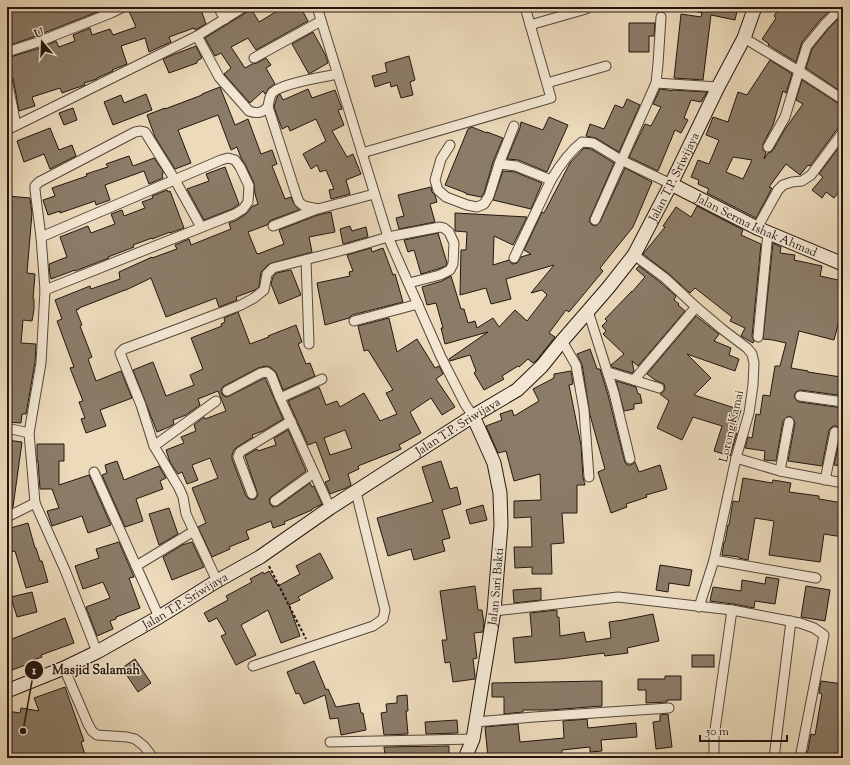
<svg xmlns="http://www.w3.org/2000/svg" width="850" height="765" font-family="'Sorts Mill Goudy',serif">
  <rect width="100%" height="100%" fill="#ecdabb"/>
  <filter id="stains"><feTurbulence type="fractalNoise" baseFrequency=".005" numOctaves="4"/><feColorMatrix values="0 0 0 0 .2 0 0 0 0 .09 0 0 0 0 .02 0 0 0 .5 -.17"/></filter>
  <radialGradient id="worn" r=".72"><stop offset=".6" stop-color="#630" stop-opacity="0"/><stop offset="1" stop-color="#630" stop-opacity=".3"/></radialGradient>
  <g fill="#8b7c68" stroke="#22160f" fill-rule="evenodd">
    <polygon points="15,7 110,7 36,36 7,46 7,31 10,30 7,22 7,10"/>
    <polygon points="129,7 200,7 206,24 195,30 194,28 169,37 171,42 149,52 145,38 121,46 127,64 112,70 113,71 97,78 97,79 84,83 85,85 73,89 62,93 60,88 32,97 35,106 19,111 13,78 11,76 7,74 7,58 40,48 56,41 59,47 75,41 73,35 90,28 92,35 110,29 113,35 136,27 128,9"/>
    <polygon points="250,7 259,22 284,7 297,7 299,12 302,10 308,21 256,50 248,38 231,47 245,68 252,64 257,63 266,58 271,65 266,68 275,84 269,88 265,94 263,91 250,103 224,74 231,68 221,53 215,56 205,38 247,12"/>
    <polygon points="694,7 738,7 735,20 711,15 703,80 674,78 681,14 701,17 702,13 694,11"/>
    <polygon points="780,7 834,7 820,20 802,42 796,62 768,45 769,44 762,39 776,18 774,16"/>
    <polygon points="843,14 843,93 806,68 812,49 829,28"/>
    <polygon points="629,23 655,23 654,36 649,36 649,52 629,52"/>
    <polygon points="313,32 325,54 328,63 309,74 292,44"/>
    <polygon points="196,46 202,58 197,61 197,63 169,73 163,59 175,54"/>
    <polygon points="409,56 415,80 410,82 413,95 401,98 397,85 391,87 390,82 375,87 372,76 387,72 385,63"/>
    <path d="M770,60L792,74L786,93L783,91L773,125L763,144V150L766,152L764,159L768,153L771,152L773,150L785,129L803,104L796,100L802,80L836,102L839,103L843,101V126L838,128L810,166L808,165L800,175L786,164L769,187L772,188L756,218L707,193L709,189L698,184L699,180L691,177L698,160L709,164L719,140L706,135L713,117L728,122L738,92L747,95ZM733,157L752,160L743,179L726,172Z"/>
    <polygon points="220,87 235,125 248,119 261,154 272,150 277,164 272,166 285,199 291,197 294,204 299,210 271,220 269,222 267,225 248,232 257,254 258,253 258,254 284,244 279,230 318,215 331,212 335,232 309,237 312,252 269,264 261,272 259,287 255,290 236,297 237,300 219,307 216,298 166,317 151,278 126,290 125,290 79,308 79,309 76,310 82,325 80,326 92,357 88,359 96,381 121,371 132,398 100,410 106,426 86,433 81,419 85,418 79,402 83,401 70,368 74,367 57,321 62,319 55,300 90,286 91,289 120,279 119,272 152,257 152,258 177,249 175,245 189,239 191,245 231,229 229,223 237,220 246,214 253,206 258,204 255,194 254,183 245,164 241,158 237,147 231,150 218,115 178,130 191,163 175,169 155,137 147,115 165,108 165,109 202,95 202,94"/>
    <polygon points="308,89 312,98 335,90 342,109 338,110 344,125 332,131 347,157 353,154 361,174 346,180 350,194 331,199 329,190 334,189 326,170 320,172 317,165 311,169 303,154 326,141 316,119 290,131 288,126 282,129 274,107 277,97 280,94 283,100"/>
    <polygon points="660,89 668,90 672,91 672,90 707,92 701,102 691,100 684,118 688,120 681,133 675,130 658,171 629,157 645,124 651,126 661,107 653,104"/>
    <polygon points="146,94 152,110 113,125 104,102 121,95 124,103"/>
    <polygon points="627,99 640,105 619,152 596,138 586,136 590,124 604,129 615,105 623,108"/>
    <polygon points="73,108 77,120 64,125 59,113"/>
    <polygon points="549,117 568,125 547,172 518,160 507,159 520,128 521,122 543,130"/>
    <polygon points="472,127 487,133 487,132 503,138 493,162 484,193 481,197 466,194 466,193 445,185 468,129"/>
    <polygon points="50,128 59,150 72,145 76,156 50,169 44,154 24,162 17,141"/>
    <polygon points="843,142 843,187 834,198 826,192 822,198 812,190 823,177 819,174"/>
    <polygon points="584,148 591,149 614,163 590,218 589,221 592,225 596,226 600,222 625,168 652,182 633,227 600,268 603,271 569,312 566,310 549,333 555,337 536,361 533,363 528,359 519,367 518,366 502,376 504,379 484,390 474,373 476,371 470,355 450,361 449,359 488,332 445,344 441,328 443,328 436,303 427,305 422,287 442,281 451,276 461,309 464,309 468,323 475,321 477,328 493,318 499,327 515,310 527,321 547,295 542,290 531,293 554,265 506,279 511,299 491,304 486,288 460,295 461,250 466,250 467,232 455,231 455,213 527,217 513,245 494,236 493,265 509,260 512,264 517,263 521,257 531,254 524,250 542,212 544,213 570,163"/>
    <polygon points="129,156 133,166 154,158 163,171 163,174 162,174 163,178 149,184 144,171 105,185 110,200 96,205 95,201 60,213 60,211 48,215 43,200 55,196 52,188 87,176 86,174 108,167 106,164"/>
    <polygon points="225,167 239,204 232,209 204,220 187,189 209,181 206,174"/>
    <polygon points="503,171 515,172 542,183 531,209 493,200"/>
    <polygon points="431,187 432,192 435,195 437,202 430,204 435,222 399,229 396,218 404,216 398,195"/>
    <polygon points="167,190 168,192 170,191 184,228 170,233 170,232 152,239 152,238 133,245 134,247 108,257 109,258 75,271 75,270 51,279 50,275 49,264 67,257 60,237 88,226 91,233 115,224 111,214 122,210 124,216 145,208 142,202 153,198 152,196"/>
    <polygon points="7,196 30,198 32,213 27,273 35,274 33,299 34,299 34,309 32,321 23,320 21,343 36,344 35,362 26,414 22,414 21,423 7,422 7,319 9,302 7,302 7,233 9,211 7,211"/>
    <polygon points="697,206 743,230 741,235 761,244 752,336 754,341 753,343 741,336 745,328 730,321 732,317 695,288 690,293 669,274 643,254 665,227 663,226 676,207 691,217"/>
    <polygon points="350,226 352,231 366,227 368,237 343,244 340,229"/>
    <polygon points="438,233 447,263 446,266 438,269 421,274 414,250 408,252 404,240"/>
    <polygon points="773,243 781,247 780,253 795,255 794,260 822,266 820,276 843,281 843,315 841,314 834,340 799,331 791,368 808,371 808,372 841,377 838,395 800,390 796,392 794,396 796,400 799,402 843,408 843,466 834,465 841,433 839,428 836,426 833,426 829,430 822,466 788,461 795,423 794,420 790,416 787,417 783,421 776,461 764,460 765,451 745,448 748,437 752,438 756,414 760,415 763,395 770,396 775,366 780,366 786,343 773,340 763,339"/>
    <polygon points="371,248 372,252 383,248 393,275 395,274 403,302 352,315 349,318 325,325 317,283 350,276 349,272 353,271 347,255"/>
    <polygon points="639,266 661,283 676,296 674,300 679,304 678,305 685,311 638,366 632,361 634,371 632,373 612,367 611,365 624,354 603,334 606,331 602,326 607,321 605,319 632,291 632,292 645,277 636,269"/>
    <polygon points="291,270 301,295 279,304 271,284 273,277 276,273"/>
    <polygon points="238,312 250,344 269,337 268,336 296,325 302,342 298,344 306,364 310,363 315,376 283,390 276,372 270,367 266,366 258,368 224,386 222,388 221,391 222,394 224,396 227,397 265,378 283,419 263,431 252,435 253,437 237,447 234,450 232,455 232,459 246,496 249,499 254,500 256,498 258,495 245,456 257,449 258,451 276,445 274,438 288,430 306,471 272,496 269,499 270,504 273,507 278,506 310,483 312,487 314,486 322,504 312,509 312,510 284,522 285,524 273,528 271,521 246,531 249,539 229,547 230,549 212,557 198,527 206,523 192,488 218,478 210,458 192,465 198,480 187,484 182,472 178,474 170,462 166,450 184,443 181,437 196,431 194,425 204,417 205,419 226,411 218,391 198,399 200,405 186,415 173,420 174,424 169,427 157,432 133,370 153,362 166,396 194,385 190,375 203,369 191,338 222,326 221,324 225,322 224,318"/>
    <polygon points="696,316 719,334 714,341 731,348 729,355 739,359 735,371 687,354 711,378 694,395 741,410 734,432 737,433 730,456 714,451 722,426 693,417 682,440 657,428 669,401 660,394 663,392 665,389 664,384 655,380 647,374"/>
    <path d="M389,318L397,352L417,339L435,368L439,366L443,374L436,379L455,407L442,415L431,398L410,412L421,433L399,445L401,449L358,466L359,469L348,474L351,485L346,488L330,494L325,482L330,480L316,442L308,445L288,401L319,387L326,405L337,401L340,407L364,393L380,421L397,414L386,393L393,390L368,350L364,351L358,326ZM345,430L352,448L330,455L324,438Z"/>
    <polygon points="590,349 597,369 600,369 608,395 625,463 628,465 631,465 635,462 639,472 660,465 667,489 646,495 647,497 626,504 627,507 611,513 598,472 605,469 590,415 582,364 577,354"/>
    <polygon points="571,371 573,384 569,385 581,445 583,477 585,485 577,485 577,513 562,513 564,543 551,544 552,574 532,574 532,567 515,568 514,547 532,547 531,517 514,518 514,501 541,500 540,474 514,481 506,451 498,453 486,426 502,420 500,414 512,410 514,416 539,401 533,389 554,378 554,374"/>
    <polygon points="616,381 636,387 638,394 640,394 642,403 634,404 634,409 624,411"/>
    <polygon points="7,440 22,442 13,507 10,509 7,509"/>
    <polygon points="37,444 64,444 64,461 59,461 59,485 89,475 111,525 88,533 82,516 52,526 47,511 59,508 52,489 40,489 38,461 37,461"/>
    <polygon points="117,461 124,480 159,466 166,478 160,481 163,489 136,499 143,521 125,527 102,475 107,473 105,465"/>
    <polygon points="441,461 450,489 457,487 461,504 442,510 450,538 442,540 445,551 414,560 411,549 388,556 377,518 433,502 422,467"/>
    <polygon points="743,478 772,483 773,480 791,483 789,492 819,496 819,499 843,503 843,537 824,534 820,562 769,555 774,521 755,518 748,560 739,558 739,557 722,555 724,542 725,542 728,525 729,525 733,501 739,502"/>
    <polygon points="483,505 487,520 470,524 466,510"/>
    <polygon points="169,508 178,534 159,545 149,514"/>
    <polygon points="28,523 35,548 36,548 40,561 42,561 48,582 26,588 15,551 7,553 7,529"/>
    <polygon points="119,542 134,577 129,578 140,608 116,617 116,619 110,621 113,629 97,636 86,607 110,598 103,582 83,589 75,566 99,558 96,549"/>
    <polygon points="192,542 204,567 172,580 163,557 182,545"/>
    <polygon points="320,553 333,578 298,597 300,600 289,605 300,636 281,643 268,610 241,625 256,655 236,665 221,636 226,634 217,618 209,622 204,613 228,600 226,596 252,582 250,579 263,572 264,574 269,571 278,586 300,574 296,566"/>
    <polygon points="660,565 692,570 689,586 669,583 668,592 656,590"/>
    <polygon points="766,577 779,579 775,604 755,601 754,608 733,604 710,601 713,587 741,591 742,580 765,584"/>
    <polygon points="475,586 478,610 482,610 484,623 483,632 474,633 477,658 473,659 475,676 475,679 453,682 450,662 445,663 442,640 447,640 440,591"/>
    <polygon points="806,586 830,590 825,621 801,617"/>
    <polygon points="541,588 541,600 514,603 513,590"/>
    <polygon points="32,592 37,612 17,617 11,597"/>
    <polygon points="557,610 557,617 559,617 560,636 584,632 586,642 611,638 609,622 623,620 653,614 659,641 627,648 628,653 605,656 604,653 560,659 515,663 513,638 532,636 530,613"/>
    <polygon points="65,618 74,643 41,655 42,657 33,660 34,662 12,670 7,657 7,641"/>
    <rect x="692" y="655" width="22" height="12"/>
    <polygon points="135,659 151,683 138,692 122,668"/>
    <polygon points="314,661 326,690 328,689 336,707 359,703 361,713 363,713 366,730 341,735 338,718 330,719 325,695 304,704 299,693 296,694 287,672"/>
    <polygon points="665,676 681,676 681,700 667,700 667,702 646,703 646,690 638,690 638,679 665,679"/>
    <polygon points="602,681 602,706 549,710 523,710 523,712 504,714 504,697 492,697 492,683"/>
    <polygon points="821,681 843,684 843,758 823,758 807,755 811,734 815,735 822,694 819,693"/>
    <polygon points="65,687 84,741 81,742 86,758 7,758 7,711 20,713 21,708 39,711 34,698"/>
    <polygon points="407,695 408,711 406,711 408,734 384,735 381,713 387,712 386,704 397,703 397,696"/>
    <polygon points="668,714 672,747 656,749 653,722 660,721 660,715"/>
    <polygon points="587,719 588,728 636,723 637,737 601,740 602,751 590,752 590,747 562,750 562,754 509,758 488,758 485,727 518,724 520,742 564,738 563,721"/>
    <polygon points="457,720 458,733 426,734 425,722"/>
    <polygon points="449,746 449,756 445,756 445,758 406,758 406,755 385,756 384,747"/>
  </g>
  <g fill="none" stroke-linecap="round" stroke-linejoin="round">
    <defs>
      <g id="street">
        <polyline points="218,7 225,19"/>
        <polyline points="317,7 388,237 441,357 465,404 473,416"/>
        <polyline points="530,25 586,9"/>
        <path d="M197,36L219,77L249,111C257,114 262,113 268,107"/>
        <polyline points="744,38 799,71 807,46 825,24 842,7"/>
        <polyline points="7,52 38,42 111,13 123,7"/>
        <polyline points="254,58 321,21"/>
        <path d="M338,74C324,77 283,83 273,92C269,96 269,102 268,107L296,194L299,202L304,206L318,209L374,194"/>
        <polyline points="7,80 16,125"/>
        <polyline points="547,83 606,66"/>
        <polyline points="656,83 718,87"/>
        <polyline points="7,130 197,36 244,7"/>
        <path d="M450,145L441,159L435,180L438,190L446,197L467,205L477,207L484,204L489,196L499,164L516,166L551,180C560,165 569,152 582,142L593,143L621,160L671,184"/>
        <polyline points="768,147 785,117 799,71 839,97"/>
        <polyline points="362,153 551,98 525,7"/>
        <polyline points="499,164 514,126"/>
        <polyline points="595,220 656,83 658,64 661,17"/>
        <polyline points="273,226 317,209"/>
        <polyline points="757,228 778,190 783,185 792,182 802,181 811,175 843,132"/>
        <polyline points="41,237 221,160 228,158 235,160 240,167 249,186 248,202 243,209 235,214 45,290"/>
        <polyline points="634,255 665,278 696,307 722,329 747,348 752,354 754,363 753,385 749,413 736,458 714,560 699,607"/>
        <polyline points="514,258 551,180"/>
        <polyline points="306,260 309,344"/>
        <polyline points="588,311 614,393 630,459"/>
        <polyline points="354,321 418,304"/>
        <polyline points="758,337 768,232"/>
        <polyline points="562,341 576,365 584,410 589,477"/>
        <polyline points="608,372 659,388"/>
        <polyline points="634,380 696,307"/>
        <polyline points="227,391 261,373 267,372 271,375 280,398 330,508"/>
        <polyline points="800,396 843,402"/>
        <polyline points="280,398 322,379"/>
        <polyline points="7,428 29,433"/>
        <polyline points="154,446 216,401"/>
        <polyline points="736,458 780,471 843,483"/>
        <polyline points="780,471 789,422"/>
        <polyline points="94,472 159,617"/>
        <polyline points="825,480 835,432"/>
        <polyline points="252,494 238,457 240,452 291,421"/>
        <polyline points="275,501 314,473"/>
        <polyline points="7,517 35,503"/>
        <polyline points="714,560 816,578"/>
        <polyline points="136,566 194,531"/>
        <polyline points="217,581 186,514 183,497 179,488 154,446 141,405 120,353 124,349 175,330 241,305 254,298 264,290 267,274 273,268 351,248 388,237 440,227 444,228 449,232 454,243 453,264 450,270 440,275 409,283"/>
        <polyline points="494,611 618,597 732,610 800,623 814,628 824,635 800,758"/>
        <polyline points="97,652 65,570 35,503 29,433 41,363 45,290 41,237 35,190 35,186 39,182 135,132 141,131 145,132 175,180 201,227"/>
        <polyline points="253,666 373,626 383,619 385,610 356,492"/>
        <polyline points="64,668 88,724 92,731 97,735 127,737 135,739 144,746 153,758"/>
        <polyline points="475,722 534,717 669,708"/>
        <polyline points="330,742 473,739"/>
        <polyline points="714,758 714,737 732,610"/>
        <polyline points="774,758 791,621"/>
      </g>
      <g id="secondary">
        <path id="s1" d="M671,184L757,228L843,264"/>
        <path id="s2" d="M7,691L64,668L97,652L159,617L217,581L260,557L330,508L473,416L517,390L542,366L562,341L608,288L634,255L671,184L718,87L744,38L755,7"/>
        <path id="s3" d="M465,758L473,739L494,611L501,525L500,493L494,463L473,416"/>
      </g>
    </defs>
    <use href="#street" stroke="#54473a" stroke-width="11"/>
    <use href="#secondary" stroke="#22160f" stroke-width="15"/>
    <polyline stroke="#22160f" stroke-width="2" stroke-dasharray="3 2" stroke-linecap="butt" points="269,566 306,639"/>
    <use href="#street" stroke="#f3e7d3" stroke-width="9"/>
    <use href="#secondary" stroke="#f3e7d3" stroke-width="13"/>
  </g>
  <g text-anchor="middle" stroke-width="3" stroke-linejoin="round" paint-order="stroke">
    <g font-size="12" fill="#22160f" stroke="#f3e7d3">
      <text dy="4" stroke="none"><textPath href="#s2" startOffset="860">Jalan T.P. Sriwijaya</textPath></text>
      <text dy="4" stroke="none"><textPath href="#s1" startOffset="95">Jalan Serma Ishak Ahmad</textPath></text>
      <text transform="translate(731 426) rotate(-77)" y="4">Lorong Kamai</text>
      <text dy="4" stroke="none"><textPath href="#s2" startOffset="524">Jalan T.P. Sriwijaya</textPath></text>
      <text dy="4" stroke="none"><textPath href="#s3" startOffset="175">Jalan Sari Bakti</textPath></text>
      <text dy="4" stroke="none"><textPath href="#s2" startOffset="200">Jalan T.P. Sriwijaya</textPath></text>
    </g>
  </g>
  <path fill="none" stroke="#22160f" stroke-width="1.5" d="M23 731L34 670"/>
  <g fill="#22160f" stroke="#f3e7d3" stroke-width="1.5">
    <circle cx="23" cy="731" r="4"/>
    <circle cx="34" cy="670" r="10"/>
  </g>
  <g font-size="12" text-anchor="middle" font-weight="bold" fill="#fff">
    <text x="34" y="674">1</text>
  </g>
  <g font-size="13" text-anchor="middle" font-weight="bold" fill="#22160f" stroke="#f3e7d3" stroke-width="3" stroke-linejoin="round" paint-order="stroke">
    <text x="96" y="674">Masjid Salamah</text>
  </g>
  <rect width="850" height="765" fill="none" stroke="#ecdabb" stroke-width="24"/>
  <rect x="8" y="8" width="834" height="749" fill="none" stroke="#22160f" stroke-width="2"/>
  <rect x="12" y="12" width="826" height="741" fill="none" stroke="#22160f"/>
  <g transform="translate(42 42) rotate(341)" stroke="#f3e7d3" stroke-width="3" paint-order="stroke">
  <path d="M0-3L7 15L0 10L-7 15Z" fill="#22160f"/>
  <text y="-6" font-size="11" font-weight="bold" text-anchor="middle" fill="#22160f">U</text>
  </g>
  <path d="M700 735v6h87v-6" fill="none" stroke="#22160f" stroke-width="2"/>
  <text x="706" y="735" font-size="12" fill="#22160f" stroke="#f3e7d3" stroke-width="3" paint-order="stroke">50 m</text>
  <rect width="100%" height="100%" filter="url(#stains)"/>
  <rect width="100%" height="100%" fill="url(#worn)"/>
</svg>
